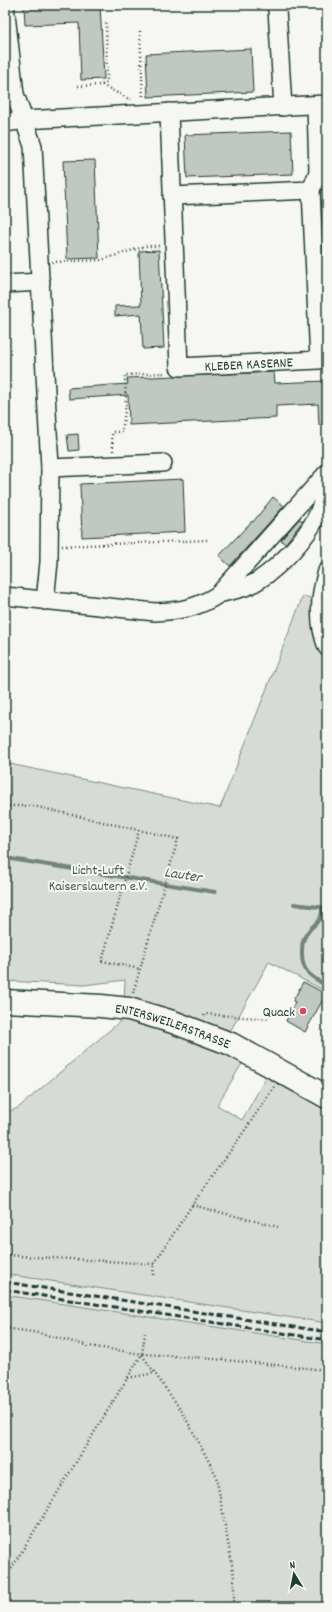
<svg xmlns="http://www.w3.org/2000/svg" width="332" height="1612" font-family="Dekko,sans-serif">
  <rect width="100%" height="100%" fill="#f6f6f2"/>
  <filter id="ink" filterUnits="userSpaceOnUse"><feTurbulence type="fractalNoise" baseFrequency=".025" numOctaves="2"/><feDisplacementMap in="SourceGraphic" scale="8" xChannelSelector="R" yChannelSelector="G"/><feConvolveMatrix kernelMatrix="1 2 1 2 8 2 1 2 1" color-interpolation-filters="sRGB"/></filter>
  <g filter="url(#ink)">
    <polygon fill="#e6e8e4" points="5,1274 327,1323 327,1344 5,1295"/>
    <g fill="#d6dbd6" stroke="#7a8c85">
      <polygon points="303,596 327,602 327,992 269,962 227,1037 124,1001 125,980 84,985 5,981 5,763 220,808"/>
      <polygon points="124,1018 169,1029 210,1046 243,1062 217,1105 242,1120 267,1076 327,1109 327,1323 5,1274 5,1113 18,1108"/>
      <polygon points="5,1295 327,1344 327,1607 5,1607"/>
    </g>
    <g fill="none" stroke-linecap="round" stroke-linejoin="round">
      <g stroke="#72847d" stroke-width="4">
        <polyline points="5,858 215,892"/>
        <polyline points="294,904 327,908"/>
        <path d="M322,907C323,923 314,922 307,933C302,940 302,946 302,954C302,973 312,977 327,986"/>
      </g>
    </g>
    <g fill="#c1c8c3" stroke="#1f3d34">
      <polygon points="24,5 100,5 104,79 81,80 79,23 25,25"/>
      <polygon points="251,49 253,92 148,97 146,54"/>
      <polygon points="291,131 293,174 187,178 185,135"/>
      <polygon points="95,160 99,258 67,259 63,161"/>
      <polygon points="159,250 164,348 143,349 141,314 115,316 115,306 141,305 139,251"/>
      <polygon points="274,372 275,383 327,381 327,424 319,425 318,404 276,406 276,418 129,425 128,395 69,399 68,388 128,384 127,378"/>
      <polygon points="78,434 79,450 69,451 67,435"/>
      <polygon points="183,479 185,532 82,537 80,484"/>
      <polygon points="273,497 284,506 230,566 219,556 252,521 253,522"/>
      <polygon points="299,519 303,521 285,544 281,540"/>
      <polygon points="303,982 326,994 305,1032 286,1021 295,1002 293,1001"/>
    </g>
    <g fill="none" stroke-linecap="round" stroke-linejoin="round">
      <defs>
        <g id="minor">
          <polyline points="5,5 15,94 33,146 50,468 49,562 45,601"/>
          <polyline points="275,5 277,9 283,107"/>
          <path id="s1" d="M169,112L179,367L319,360L311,190"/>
          <polyline points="5,123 24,120 327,104"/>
          <polyline points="172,196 311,190 318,172 316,105"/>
          <polyline points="5,284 41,282"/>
          <polyline points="50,468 163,463"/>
          <path d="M327,571C319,597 317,622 327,647"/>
          <path d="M219,594C233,590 248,588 259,580C280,566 306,539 317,516C321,507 324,497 327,487"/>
          <path d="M5,596L155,612C180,611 198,608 219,594L327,473"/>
        </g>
        <g id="major">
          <path id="s2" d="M5,1001L101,1006L129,1009L173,1022L231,1044L327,1097"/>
        </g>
      </defs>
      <use href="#minor" stroke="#1f3d34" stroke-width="20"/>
      <use href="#major" stroke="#1f3d34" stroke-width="25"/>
      <g stroke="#1f3d34" stroke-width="2.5" stroke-dasharray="1 3" stroke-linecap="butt">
        <polyline points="140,31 143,99"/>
        <polyline points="102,85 131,100"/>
        <polyline points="78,86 101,85 107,82 106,20"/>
        <polyline points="52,262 101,260 146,246 161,246"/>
        <polyline points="113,451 112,432 122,432 126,404 125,375 166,373"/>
        <polyline points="62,546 208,540"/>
        <polyline points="5,806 33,806 178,839 133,993"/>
        <polyline points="139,830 102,961 140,969"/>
        <polyline points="204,1016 205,1014 270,1019"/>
        <polyline points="192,1205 278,1227"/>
        <polyline points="5,1255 154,1264"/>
        <polyline points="153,1275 154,1264 192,1205 243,1133 274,1087"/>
        <polyline points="5,1328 39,1333 89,1346 142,1354 193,1357 327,1370"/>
        <polyline points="142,1355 183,1413 216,1475 234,1576 234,1607"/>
        <polyline points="128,1378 155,1373"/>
        <polyline points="5,1579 142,1354 145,1333"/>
      </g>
      <use href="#minor" stroke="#f6f6f2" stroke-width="17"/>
      <use href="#major" stroke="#f6f6f2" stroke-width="22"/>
      <g stroke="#1f3d34" stroke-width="3" stroke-dasharray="6 3" stroke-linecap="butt">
        <polyline points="5,1282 327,1332"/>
        <polyline points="5,1290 327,1340"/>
      </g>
    </g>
  </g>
  <circle fill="#d1495b" stroke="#f6f6f2" stroke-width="1.5" cx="303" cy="1011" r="4"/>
  <g text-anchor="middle" stroke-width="4" stroke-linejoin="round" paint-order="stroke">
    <g font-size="14" fill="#1f3d34" stroke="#f6f6f2">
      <text dy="5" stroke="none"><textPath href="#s1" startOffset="325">KLEBER KASERNE</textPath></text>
      <text dy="5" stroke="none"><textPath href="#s2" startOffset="171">ENTERSWEILERSTRASSE</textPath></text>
    </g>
    <g font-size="14" fill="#445d54" stroke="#f6f6f2">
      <text x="98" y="874">Licht-Luft<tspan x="98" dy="16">Kaiserslautern e.V.</tspan></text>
    </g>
    <g font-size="14" fill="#1f3d34" stroke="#f6f6f2" text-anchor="end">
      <text x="295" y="1016">Quack</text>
    </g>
    <g font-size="15" font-style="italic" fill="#425a52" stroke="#f6f6f2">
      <text transform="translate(183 874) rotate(9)" y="5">Lauter</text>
    </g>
  </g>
  <rect width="332" height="1612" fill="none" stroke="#f6f6f2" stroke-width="20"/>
  <rect x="10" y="10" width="312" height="1592" fill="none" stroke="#1f3d34" stroke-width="1.5" filter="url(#ink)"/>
  <g transform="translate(294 1574) rotate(350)" stroke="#f6f6f2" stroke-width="3" paint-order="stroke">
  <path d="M0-3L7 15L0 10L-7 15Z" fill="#1f3d34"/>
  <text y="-6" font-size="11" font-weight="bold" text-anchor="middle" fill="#1f3d34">N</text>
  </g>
</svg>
